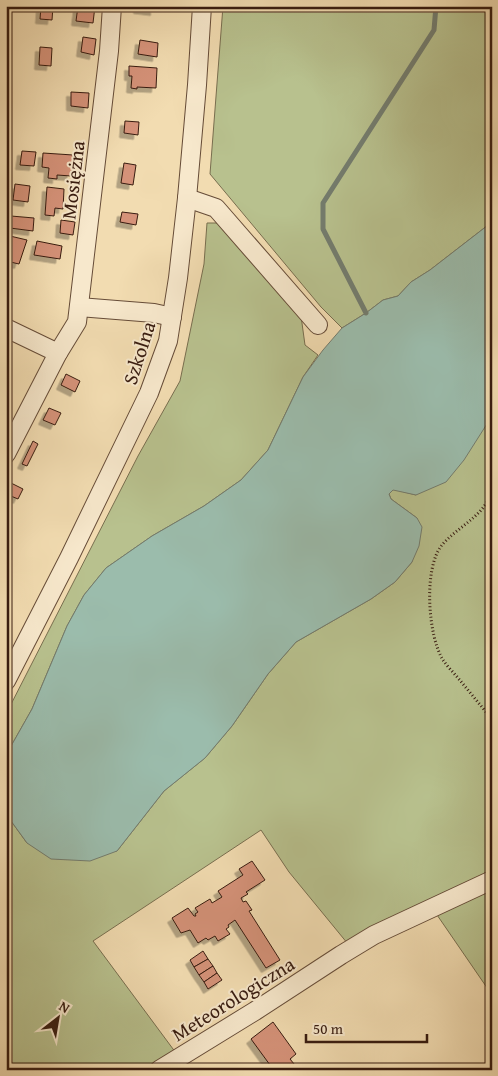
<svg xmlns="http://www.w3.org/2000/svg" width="498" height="1076" font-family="'Gentium Book Plus',serif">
  <defs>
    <filter id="shadow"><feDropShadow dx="-4.5" dy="4.5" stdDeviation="0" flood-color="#0004"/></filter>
  </defs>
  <rect width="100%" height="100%" fill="#f2dcb1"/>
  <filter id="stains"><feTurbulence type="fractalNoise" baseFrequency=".004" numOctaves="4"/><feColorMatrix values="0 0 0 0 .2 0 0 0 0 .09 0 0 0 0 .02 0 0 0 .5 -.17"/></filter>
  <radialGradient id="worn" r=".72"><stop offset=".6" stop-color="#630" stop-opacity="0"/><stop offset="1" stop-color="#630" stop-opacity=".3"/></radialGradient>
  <g fill="#b8c18e" stroke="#786e4f">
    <polygon points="223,6 492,6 492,222 430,270 411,282 398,296 383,300 366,313 342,328 321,307 210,174"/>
    <polygon points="207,223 219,223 301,316 305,345 318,355 303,377 268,450 241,480 204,506 152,536 106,568 84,595 67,626 32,709 6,755 6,714 138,456 180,381 204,264"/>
    <polygon points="492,416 492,875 348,944 289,872 261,830 93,941 176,1053 148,1070 6,1070 6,814 27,843 117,851 164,791 205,758 232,726 268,674 296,642 371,599 395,582 412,562 417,518 391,499 389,494 393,489 416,495 482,428"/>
    <polygon points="492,887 492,995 435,912"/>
  </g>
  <polygon fill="#9bbcac" stroke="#737c6e" points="492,222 492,416 464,460 446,482 416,495 393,490 389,494 391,499 417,518 422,527 419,546 412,562 395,582 371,599 296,642 268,674 232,726 205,758 164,791 117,851 90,861 51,859 27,843 6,814 6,755 32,709 67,626 84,595 106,568 152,536 204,506 241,480 268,450 303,377 323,350 342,328 366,313 383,300 398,296 411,282 430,270"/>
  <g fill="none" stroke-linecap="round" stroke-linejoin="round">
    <polyline stroke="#737c6e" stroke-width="5" points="366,313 323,229 323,203 434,30 436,6"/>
  </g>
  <g fill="#d59279" stroke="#381c10" filter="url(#shadow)">
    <polygon points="41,6 53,6 52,20 40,19"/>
    <polygon points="78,6 95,6 93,23 76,21"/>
    <polygon points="138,6 155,6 155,11 138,9"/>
    <polygon points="83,37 96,39 94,55 81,52"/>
    <polygon points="140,40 158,43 157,57 138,54"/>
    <polygon points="40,47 52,48 51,66 39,65"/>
    <polygon points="129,66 157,68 156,88 137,87 137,89 131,88 132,76 129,76"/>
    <polygon points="71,92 89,93 88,108 71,106"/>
    <polygon points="125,121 139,122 138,135 124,133"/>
    <polygon points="22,151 36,152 34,166 20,165"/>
    <polygon points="43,153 73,155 71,176 57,175 57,179 48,178 49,168 42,167"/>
    <polygon points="124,163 136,165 133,185 121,183"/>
    <polygon points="15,184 30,186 28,202 13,200"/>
    <polygon points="47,187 64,189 63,209 55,208 54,216 45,215"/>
    <polygon points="122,212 138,214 136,225 120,222"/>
    <polygon points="11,216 34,218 33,231 10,228"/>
    <polygon points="61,220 75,222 73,235 60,233"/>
    <polygon points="10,236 27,240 19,264 6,261 6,240 9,240"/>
    <polygon points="37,241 62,246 60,259 34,255"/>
    <polygon points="66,374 80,381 75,392 61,385"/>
    <polygon points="49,408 61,413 55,425 43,420"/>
    <polygon points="33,441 38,444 27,466 22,464"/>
    <polygon points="11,483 23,489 18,499 6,494"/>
    <polygon points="252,861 265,880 246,892 248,894 241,898 243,902 246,901 252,910 249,911 280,960 266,968 235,920 228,925 229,927 226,929 230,934 218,941 215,936 208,940 206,938 198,943 190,930 181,933 172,918 188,908 194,916 196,916 195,914 198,912 195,908 210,899 212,903 222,897 218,891 243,875 239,869"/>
    <polygon points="203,951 208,959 194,967 190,960"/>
    <polygon points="208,959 213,966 199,975 194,967"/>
    <polygon points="213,966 217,973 204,982 199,975"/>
    <polygon points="217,973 222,980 208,989 204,982"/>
    <polygon points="273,1022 296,1054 290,1059 299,1070 264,1070 270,1065 251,1039"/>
  </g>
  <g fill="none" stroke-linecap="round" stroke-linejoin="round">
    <defs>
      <g id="minor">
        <polyline points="187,198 216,208 318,325"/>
        <polyline points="79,307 154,313 172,317"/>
        <polyline points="6,328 58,353"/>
        <polyline points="6,454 58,353 77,322 109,51 112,6"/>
        <polyline points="6,681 69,558 149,393 168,341 178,278 187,198 197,85 202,6"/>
        <polyline points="159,1070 255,1011 341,955 374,935 492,880"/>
      </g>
    </defs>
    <use href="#minor" stroke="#664c38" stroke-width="20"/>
    <path stroke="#381c10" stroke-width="3" stroke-dasharray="1 2.5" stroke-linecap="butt" d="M492,489C487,515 458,526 442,545C423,568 428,636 443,660C447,666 453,672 458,678C469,691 480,705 492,719"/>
    <use href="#minor" stroke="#f7e8cc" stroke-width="18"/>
  </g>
  <g text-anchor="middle" stroke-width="4" stroke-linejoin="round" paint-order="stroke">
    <g font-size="20" fill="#381c10" stroke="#f7e8cc">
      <text transform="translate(73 180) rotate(-83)" y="7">Mosiężna</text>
      <text transform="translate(139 353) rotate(-72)" y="7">Szkolna</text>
      <text transform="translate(233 999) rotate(-32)" y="7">Meteorologiczna</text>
    </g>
  </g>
  <rect width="498" height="1076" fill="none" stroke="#f2dcb1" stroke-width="25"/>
  <rect x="8" y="8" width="483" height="1061" fill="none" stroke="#381c10" stroke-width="2.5"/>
  <rect x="12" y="12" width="473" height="1051" fill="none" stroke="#381c10"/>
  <g transform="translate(58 1018) rotate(31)" stroke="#f7e8cc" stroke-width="4" paint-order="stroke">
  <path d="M0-4L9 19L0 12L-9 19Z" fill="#381c10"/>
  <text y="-8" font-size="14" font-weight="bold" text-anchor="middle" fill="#381c10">N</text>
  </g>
  <path d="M306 1034v8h121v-8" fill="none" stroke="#381c10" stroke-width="2.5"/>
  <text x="313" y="1034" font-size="15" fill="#381c10" stroke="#f7e8cc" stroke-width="4" paint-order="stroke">50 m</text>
  <rect width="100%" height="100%" filter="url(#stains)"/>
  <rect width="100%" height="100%" fill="url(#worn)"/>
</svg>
